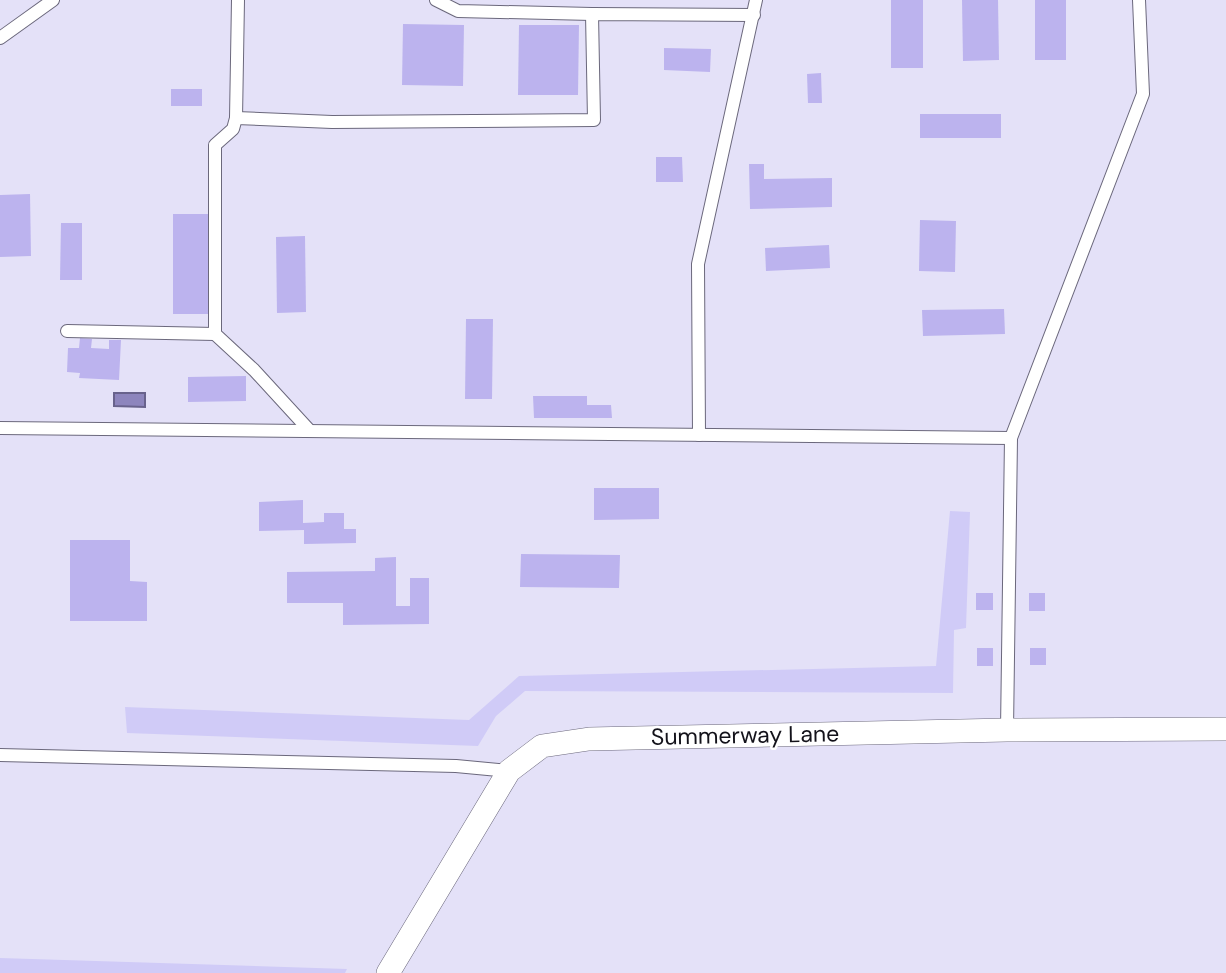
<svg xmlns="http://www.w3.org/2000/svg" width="1226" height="973" font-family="'DM Sans',sans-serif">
  <rect width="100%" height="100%" fill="#e4e1f8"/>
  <g fill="#d0cbf7">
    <polygon points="950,511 970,512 966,628 954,630 953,693 525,691 496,716 478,746 127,733 125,707 469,720 519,676 936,666"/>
    <polygon points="0,958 347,969 345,973 0,973"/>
  </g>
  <polygon fill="#8d85bd" stroke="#68628c" stroke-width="2" points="114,393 145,393 145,407 114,406"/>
  <g fill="#bcb3ee">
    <rect x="891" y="0" width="32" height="68"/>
    <polygon points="962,0 998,0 999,60 963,61"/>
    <rect x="1035" y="0" width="31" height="60"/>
    <polygon points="403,24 464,25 463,86 402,85"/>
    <polygon points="519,25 579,25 578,95 518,95"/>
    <polygon points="664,48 711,49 710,72 664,70"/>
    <polygon points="821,73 822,103 808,103 807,74"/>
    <rect x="171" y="89" width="31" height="17"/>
    <rect x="920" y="114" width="81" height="24"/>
    <polygon points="656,157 682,157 683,182 656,182"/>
    <polygon points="749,164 764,164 764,179 832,178 832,207 750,209"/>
    <polygon points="30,194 31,256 0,257 0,195"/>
    <polygon points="173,214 209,214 208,314 173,314"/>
    <polygon points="920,220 956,221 955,272 919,271"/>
    <polygon points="61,223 82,223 82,280 60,280"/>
    <polygon points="305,236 306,312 277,313 276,237"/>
    <polygon points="829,245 830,268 766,271 765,248"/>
    <polygon points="1004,309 1005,334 923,336 922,310"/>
    <polygon points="466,319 493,319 492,399 465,399"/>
    <polygon points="80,338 92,339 91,348 109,349 109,340 121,340 119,380 79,378 80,373 67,372 68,348 79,348"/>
    <polygon points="246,376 246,401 188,402 188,377"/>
    <polygon points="533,396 587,396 587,405 611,405 612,418 534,418"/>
    <polygon points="594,488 659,488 659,519 594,520"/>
    <polygon points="303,500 303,523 324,522 324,513 344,513 344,529 356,529 356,543 304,544 304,530 259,531 259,502"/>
    <polygon points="70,540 130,540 130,581 147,582 147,621 70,621"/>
    <polygon points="521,554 620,555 619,588 520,587"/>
    <polygon points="396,557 396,606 410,606 410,578 429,578 429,624 343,625 343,603 287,603 287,572 375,571 375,558"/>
    <rect x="976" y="593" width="17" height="17"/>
    <rect x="1029" y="593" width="16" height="18"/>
    <rect x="977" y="648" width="16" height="18"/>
    <rect x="1030" y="648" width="16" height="17"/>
  </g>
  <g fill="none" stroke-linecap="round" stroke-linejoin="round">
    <defs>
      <g id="service">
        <polyline points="436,0 458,11 592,14"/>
        <polyline points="0,38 53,0"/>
        <polyline points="236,118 238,0"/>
        <polyline points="67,331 215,334"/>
        <polyline points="0,428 1011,438"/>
        <polyline points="310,431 254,370 215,334 215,145 233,129 236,118 332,122 594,120 592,14 754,15"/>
        <polyline points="699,435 698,264 756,0"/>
        <polyline points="1007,730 1011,438 1143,94 1139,0"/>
        <polyline points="0,755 456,766 509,771"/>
      </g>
      <polyline id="minor" points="388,973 509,771 542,746 589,739 1007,730 1226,729"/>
    </defs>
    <use href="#service" stroke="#6b687c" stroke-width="14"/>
    <use href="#minor" stroke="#6b687c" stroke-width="24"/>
    <use href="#service" stroke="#fff" stroke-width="12"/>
    <use href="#minor" stroke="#fff" stroke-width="23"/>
  </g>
  <g text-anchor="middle" stroke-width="5" stroke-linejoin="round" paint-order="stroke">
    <g font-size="23" fill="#13121a" stroke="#fff">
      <text transform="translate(745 735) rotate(-1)" y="8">Summerway Lane</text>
    </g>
  </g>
</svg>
